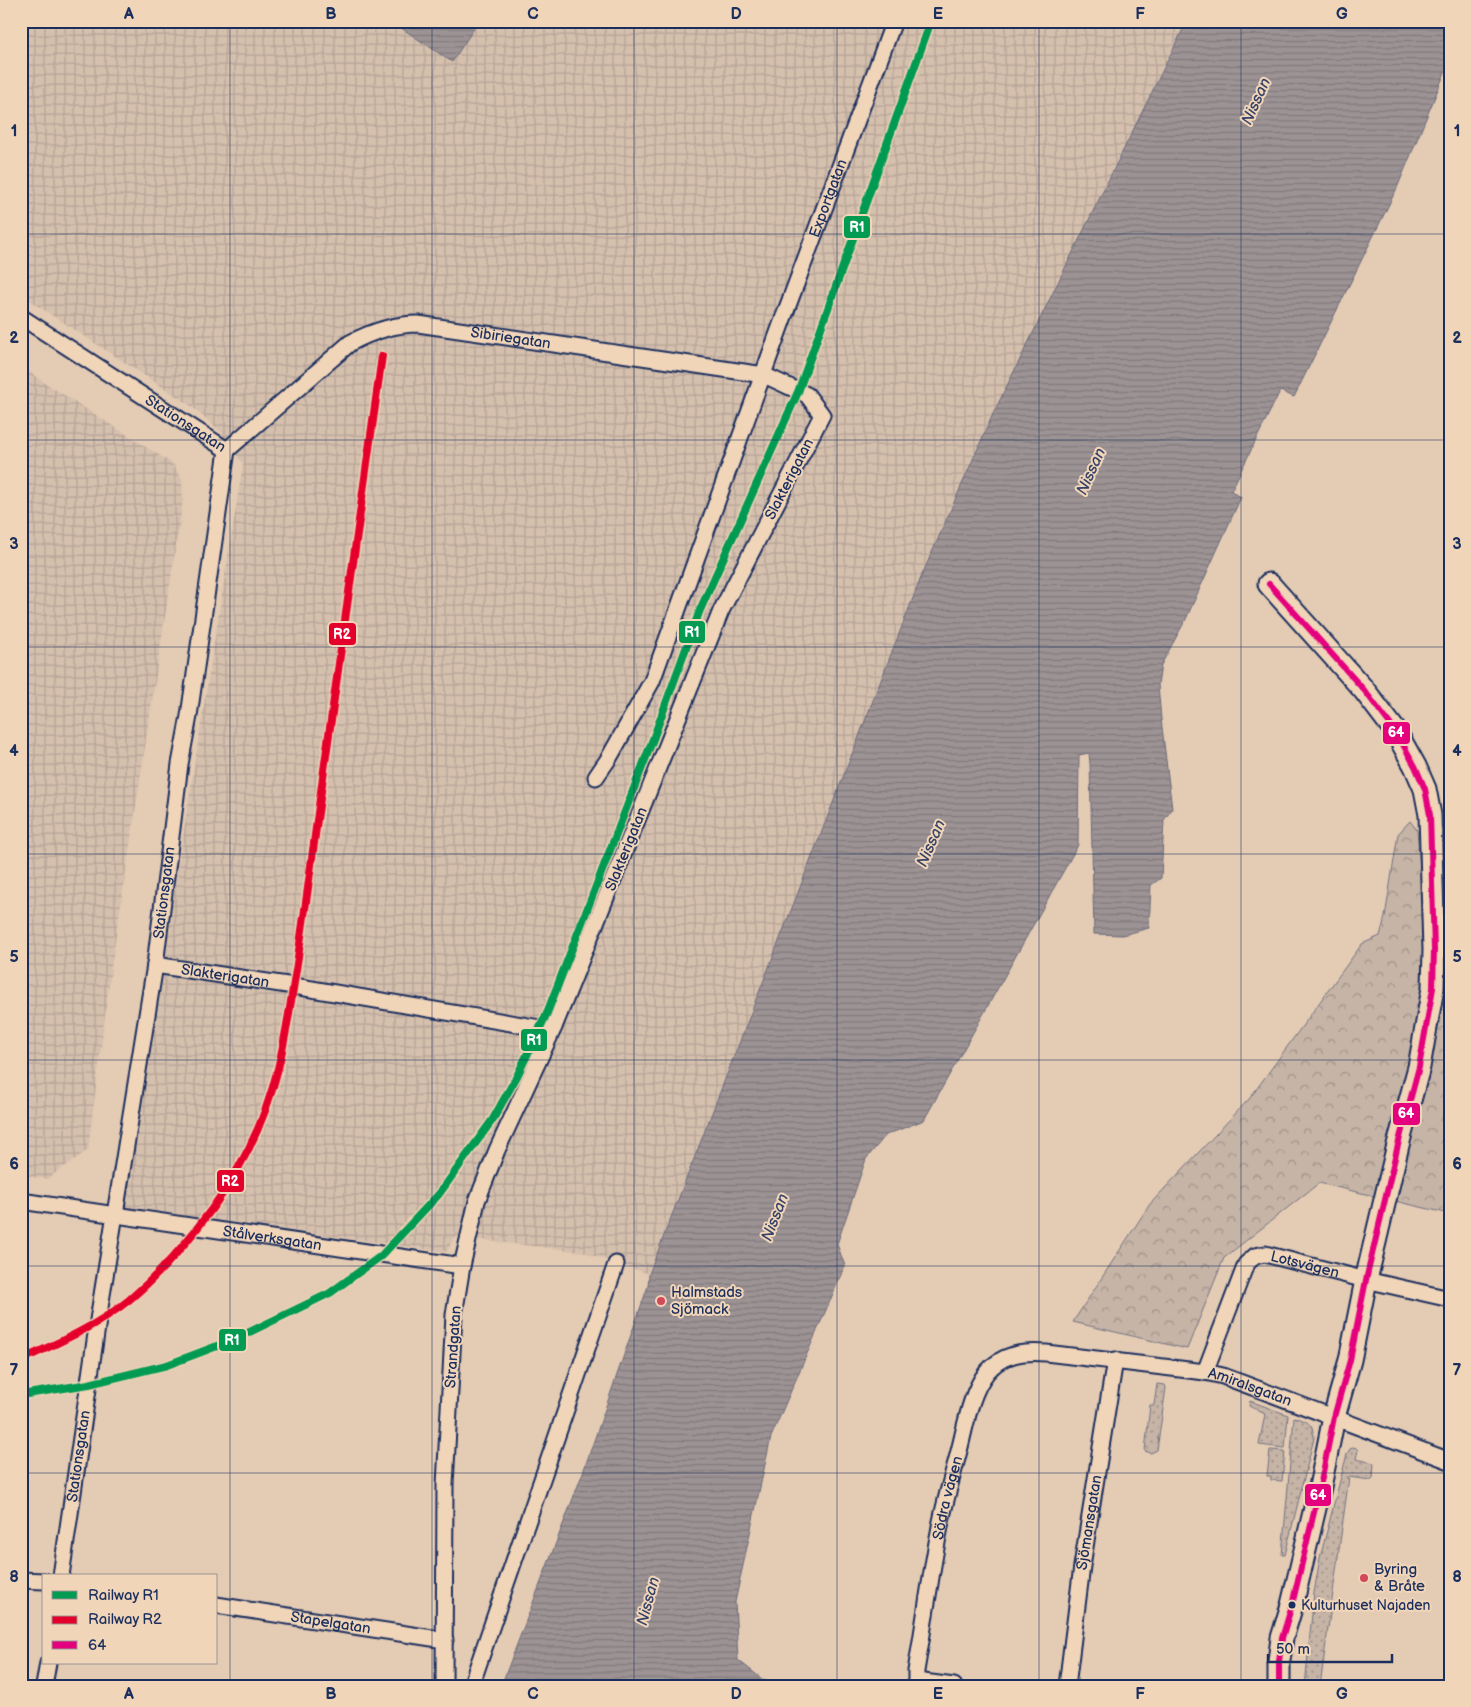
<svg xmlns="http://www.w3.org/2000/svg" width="1471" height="1707" font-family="'Balsamiq Sans',sans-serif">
  <defs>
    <pattern id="industrial-grid" width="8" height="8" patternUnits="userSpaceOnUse" patternTransform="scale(1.25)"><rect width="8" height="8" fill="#d5bfad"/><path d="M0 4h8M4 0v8" fill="none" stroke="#b6a497"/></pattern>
    <pattern id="grass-dots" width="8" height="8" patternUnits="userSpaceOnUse" patternTransform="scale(1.25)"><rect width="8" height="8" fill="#c6b4a6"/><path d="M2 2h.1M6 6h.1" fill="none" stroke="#a0938a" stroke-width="1.8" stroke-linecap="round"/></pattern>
    <pattern id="forest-crowns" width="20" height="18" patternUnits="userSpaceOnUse" patternTransform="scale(1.25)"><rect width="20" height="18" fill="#c6b4a6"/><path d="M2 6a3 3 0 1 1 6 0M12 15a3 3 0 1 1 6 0" fill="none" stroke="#a0938a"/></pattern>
    <pattern id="water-rules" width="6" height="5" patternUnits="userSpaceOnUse" patternTransform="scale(1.25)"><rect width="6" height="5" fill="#9d9394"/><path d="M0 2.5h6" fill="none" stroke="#7f787c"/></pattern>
  </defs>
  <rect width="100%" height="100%" fill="#e4cbb3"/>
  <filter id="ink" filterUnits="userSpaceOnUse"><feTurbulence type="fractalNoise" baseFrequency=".02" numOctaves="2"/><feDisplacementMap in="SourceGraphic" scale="10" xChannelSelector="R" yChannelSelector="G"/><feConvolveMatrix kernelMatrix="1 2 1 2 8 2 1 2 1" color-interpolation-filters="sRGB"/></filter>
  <g filter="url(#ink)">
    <g fill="url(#industrial-grid)">
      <polygon points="21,21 391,21 452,62 479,21 1187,21 993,414 922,575 649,1274 583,1252 454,1237 447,1252 123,1207 243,464 221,432 190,405 21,295"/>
      <polygon points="21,366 42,381 173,464 182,480 183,500 111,968 88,1150 47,1179 21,1175"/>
    </g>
    <g fill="url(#grass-dots)" stroke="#707282">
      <polygon points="1157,1384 1165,1385 1166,1388 1157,1450 1151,1453 1145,1451 1150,1405 1154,1405"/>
      <polygon points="1250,1401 1288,1415 1285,1448 1259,1445 1265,1414 1249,1406"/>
      <path d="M1294,1417C1307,1421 1313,1423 1314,1438L1285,1555H1282Z"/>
      <polygon points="1355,1447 1358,1450 1356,1459 1374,1463 1373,1478 1370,1480 1349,1477 1320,1686 1305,1686 1314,1593 1320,1558 1347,1454 1350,1449"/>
      <polygon points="1270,1450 1285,1451 1282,1481 1271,1480 1271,1476 1267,1476"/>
    </g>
    <polygon fill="url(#forest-crowns)" stroke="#707282" points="1410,821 1417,830 1427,957 1450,961 1450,1214 1319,1183 1224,1258 1187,1349 1073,1322 1150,1204 1250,1098 1362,944 1380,936 1385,917 1398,834"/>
    <g fill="url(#water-rules)" stroke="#696b7e">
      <polygon points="391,21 479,21 452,62"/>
      <polygon points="1187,21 1450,21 1450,67 1446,70 1397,188 1294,397 1280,391 1231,491 1241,497 1186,619 1161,665 1158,685 1161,719 1172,809 1164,820 1161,878 1151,885 1149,928 1123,935 1094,934 1090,764 1089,753 1079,755 1078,845 924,1120 886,1135 866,1159 837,1244 845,1266 771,1437 735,1602 738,1660 762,1679 776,1686 501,1686 582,1475 648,1286 649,1274 922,575 993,414"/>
    </g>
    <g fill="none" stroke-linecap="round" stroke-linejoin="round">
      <defs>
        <g id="street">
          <path id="s1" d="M21,317L227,450"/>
          <path id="s2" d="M227,450L350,343C371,332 395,324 418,324L764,375L807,395L822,415L721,611L554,1027L497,1150L477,1201L462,1266L454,1315L445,1485L444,1686"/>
          <path id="s3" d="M596,777L609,758L652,681L783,319L894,21"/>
          <polyline points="1434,950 1450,949"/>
          <path id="s4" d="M155,965L294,986L540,1028L554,1027"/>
          <path id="s5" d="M21,1201L462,1266"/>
          <path id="s6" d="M1205,1372L1246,1264L1255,1256L1265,1254L1366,1280L1450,1299"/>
          <path id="s7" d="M61,1576L98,1320L155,965L180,764L189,716L227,450"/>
          <polyline points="21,1580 44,1581"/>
          <path id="s8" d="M216,1605L445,1640"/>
          <polyline points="916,1681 954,1686"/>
          <polyline points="44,1686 48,1663"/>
          <polyline points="471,1686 616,1264"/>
          <path id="s9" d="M916,1686V1671C924,1625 930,1578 939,1532C944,1503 953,1475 960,1447C966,1423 971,1392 987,1372C1002,1354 1023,1351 1046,1353L1205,1372L1223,1376L1450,1461"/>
          <path id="s10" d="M1067,1686L1082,1566L1115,1360"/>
        </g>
        <polyline id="secondary" points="1269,584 1364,690 1396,732 1415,766 1425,789 1430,815 1434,950 1433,988 1419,1067 1398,1145 1366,1280 1350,1360 1334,1417 1320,1487 1292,1605 1282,1638 1279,1661 1279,1686"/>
      </defs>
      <use href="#street" stroke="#1b2f5e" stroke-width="19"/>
      <use href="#secondary" stroke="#1b2f5e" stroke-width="25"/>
      <use href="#street" stroke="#f1d5b8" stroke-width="15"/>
      <use href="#secondary" stroke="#f1d5b8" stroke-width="21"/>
      <defs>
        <polyline id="bus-1" points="1269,584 1364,690 1396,732 1415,766 1425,789 1430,815 1434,950 1433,988 1419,1067 1398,1145 1366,1280 1350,1360 1334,1417 1320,1487 1292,1605 1282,1638 1279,1661 1279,1686"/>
      </defs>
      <use href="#bus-1" stroke="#f1d5b8" stroke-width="10"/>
      <use href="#bus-1" stroke="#e5007d" stroke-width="6"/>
      <defs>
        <polyline id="rail-1" points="21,1395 89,1384 167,1365 233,1340 330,1293 381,1256 439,1194 493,1119 517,1076 547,1013 653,739 700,610 798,392 931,21"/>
        <path id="rail-2" d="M21,1360C58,1343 97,1326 129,1300C174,1262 222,1202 248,1150C276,1095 285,1042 294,982C303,928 310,874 317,820C338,665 359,510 382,356"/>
      </defs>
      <use href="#rail-1" stroke="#f1d5b8" stroke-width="11"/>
      <use href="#rail-2" stroke="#f1d5b8" stroke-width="11"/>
      <use href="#rail-1" stroke="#039a52" stroke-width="8"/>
      <use href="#rail-2" stroke="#e4002b" stroke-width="8"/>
    </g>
  </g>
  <path fill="none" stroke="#1b2f5e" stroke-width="1" stroke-opacity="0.55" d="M230,21V1686M432,21V1686M634,21V1686M837,21V1686M1039,21V1686M1241,21V1686M21,234H1450M21,440H1450M21,647H1450M21,854H1450M21,1060H1450M21,1266H1450M21,1473H1450"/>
  <g fill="#d1495b" stroke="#f1d5b8" stroke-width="2">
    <circle cx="661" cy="1301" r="5"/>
    <circle cx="1364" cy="1578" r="5"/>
  </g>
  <circle fill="#1b2f5e" stroke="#f1d5b8" stroke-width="2" cx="1292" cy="1605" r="4.5"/>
  <g text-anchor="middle" stroke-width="4" stroke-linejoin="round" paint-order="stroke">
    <g font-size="14" fill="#1b2f5e" stroke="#f1d5b8" text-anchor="start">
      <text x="1301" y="1610">Kulturhuset Najaden</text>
    </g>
    <g font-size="15" fill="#1b2f5e" stroke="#f1d5b8">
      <text dy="5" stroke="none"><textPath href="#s3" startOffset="625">Exportgatan</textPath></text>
      <text dy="5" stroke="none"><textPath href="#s2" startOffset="328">Sibiriegatan</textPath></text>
      <text dy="5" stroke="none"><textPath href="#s1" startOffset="196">Stationsgatan</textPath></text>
      <text transform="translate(789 479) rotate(-63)" y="5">Slakterigatan</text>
      <text transform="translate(626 849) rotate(-68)" y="5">Slakterigatan</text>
      <text dy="5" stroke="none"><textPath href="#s7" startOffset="691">Stationsgatan</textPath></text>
      <text dy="5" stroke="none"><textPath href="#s4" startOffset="71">Slakterigatan</textPath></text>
      <text dy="5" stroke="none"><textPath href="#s5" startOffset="254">Stålverksgatan</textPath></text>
      <text dy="5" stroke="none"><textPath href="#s6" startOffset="179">Lotsvägen</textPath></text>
      <text transform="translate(453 1347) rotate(-86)" y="5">Strandgatan</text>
      <text dy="5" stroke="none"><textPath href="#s9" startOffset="596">Amiralsgatan</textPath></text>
      <text dy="5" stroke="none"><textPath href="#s7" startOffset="121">Stationsgatan</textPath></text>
      <text dy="5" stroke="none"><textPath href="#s9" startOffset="191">Södra vägen</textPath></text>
      <text dy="5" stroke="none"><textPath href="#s10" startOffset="165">Sjömansgatan</textPath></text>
      <text dy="5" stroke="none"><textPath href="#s8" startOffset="116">Stapelgatan</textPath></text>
    </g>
    <g font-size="15" fill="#1b2f5e" stroke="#f1d5b8" text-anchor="start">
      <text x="671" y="1297">Halmstads<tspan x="671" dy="17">Sjömack</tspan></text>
      <text x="1374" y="1574">Byring<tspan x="1374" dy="17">&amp; Bråte</tspan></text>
    </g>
    <g font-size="16" font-style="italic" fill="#354369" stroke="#f1d5b8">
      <text transform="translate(1255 101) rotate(-66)" y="6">Nissan</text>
      <text transform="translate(1090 471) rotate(-66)" y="6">Nissan</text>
      <text transform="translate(930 843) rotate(-67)" y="6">Nissan</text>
      <text transform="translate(774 1217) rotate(-69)" y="6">Nissan</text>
      <text transform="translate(647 1601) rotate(-75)" y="6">Nissan</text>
    </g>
  </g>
  <g stroke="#f1d5b8" stroke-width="2">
    <rect x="843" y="215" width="28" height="24" rx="5" fill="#039a52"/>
    <rect x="678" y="620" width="28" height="24" rx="5" fill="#039a52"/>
    <rect x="328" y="622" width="29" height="24" rx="5" fill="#e4002b"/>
    <rect x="1382" y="721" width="29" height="24" rx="5" fill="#e5007d"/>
    <rect x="520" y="1028" width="28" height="24" rx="5" fill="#039a52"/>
    <rect x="1392" y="1102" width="29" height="24" rx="5" fill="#e5007d"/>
    <rect x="216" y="1169" width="29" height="24" rx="5" fill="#e4002b"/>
    <rect x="218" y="1328" width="29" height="24" rx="5" fill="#039a52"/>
    <rect x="1304" y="1483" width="28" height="24" rx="5" fill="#e5007d"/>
  </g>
  <g font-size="14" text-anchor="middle" font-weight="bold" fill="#fff">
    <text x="857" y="232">R1</text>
    <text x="692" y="637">R1</text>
    <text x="342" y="639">R2</text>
    <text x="1396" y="737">64</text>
    <text x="534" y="1045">R1</text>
    <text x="1406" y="1118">64</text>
    <text x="230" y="1186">R2</text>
    <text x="232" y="1345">R1</text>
    <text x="1318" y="1500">64</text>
  </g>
  <rect width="1471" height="1707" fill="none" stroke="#f1d5b8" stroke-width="55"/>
  <rect x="42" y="1574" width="175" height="90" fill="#f1d5b8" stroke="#9b9394"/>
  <rect x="52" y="1591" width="25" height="8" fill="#039a52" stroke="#9b9394"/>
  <text x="88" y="1600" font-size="15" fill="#1b2f5e">Railway R1</text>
  <rect x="52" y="1616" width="25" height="8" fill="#e4002b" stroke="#9b9394"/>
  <text x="88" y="1624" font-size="15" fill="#1b2f5e">Railway R2</text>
  <rect x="52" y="1641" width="25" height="8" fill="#e5007d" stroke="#9b9394"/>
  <text x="88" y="1650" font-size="15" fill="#1b2f5e">64</text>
  <path d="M1268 1654v8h124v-8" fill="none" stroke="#1b2f5e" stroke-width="2.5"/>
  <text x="1276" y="1654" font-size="15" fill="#1b2f5e" stroke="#f1d5b8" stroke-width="4" paint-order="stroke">50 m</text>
  <rect x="28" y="28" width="1416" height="1652" fill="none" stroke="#1b2f5e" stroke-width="2"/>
  <g font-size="16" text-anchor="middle" font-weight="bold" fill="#1b2f5e">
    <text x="129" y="19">A</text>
    <text x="331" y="19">B</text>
    <text x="533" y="19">C</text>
    <text x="736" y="19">D</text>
    <text x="938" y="19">E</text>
    <text x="1140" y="19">F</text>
    <text x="1342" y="19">G</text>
    <text x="14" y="136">1</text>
    <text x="1457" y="136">1</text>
    <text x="14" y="343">2</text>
    <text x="1457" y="343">2</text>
    <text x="14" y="549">3</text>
    <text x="1457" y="549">3</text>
    <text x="14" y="756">4</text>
    <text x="1457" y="756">4</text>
    <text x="14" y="962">5</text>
    <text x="1457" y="962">5</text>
    <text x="14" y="1169">6</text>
    <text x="1457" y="1169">6</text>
    <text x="14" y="1375">7</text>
    <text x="1457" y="1375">7</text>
    <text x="14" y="1582">8</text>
    <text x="1457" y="1582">8</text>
    <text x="129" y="1699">A</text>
    <text x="331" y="1699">B</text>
    <text x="533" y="1699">C</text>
    <text x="736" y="1699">D</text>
    <text x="938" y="1699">E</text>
    <text x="1140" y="1699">F</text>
    <text x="1342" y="1699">G</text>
  </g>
</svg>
